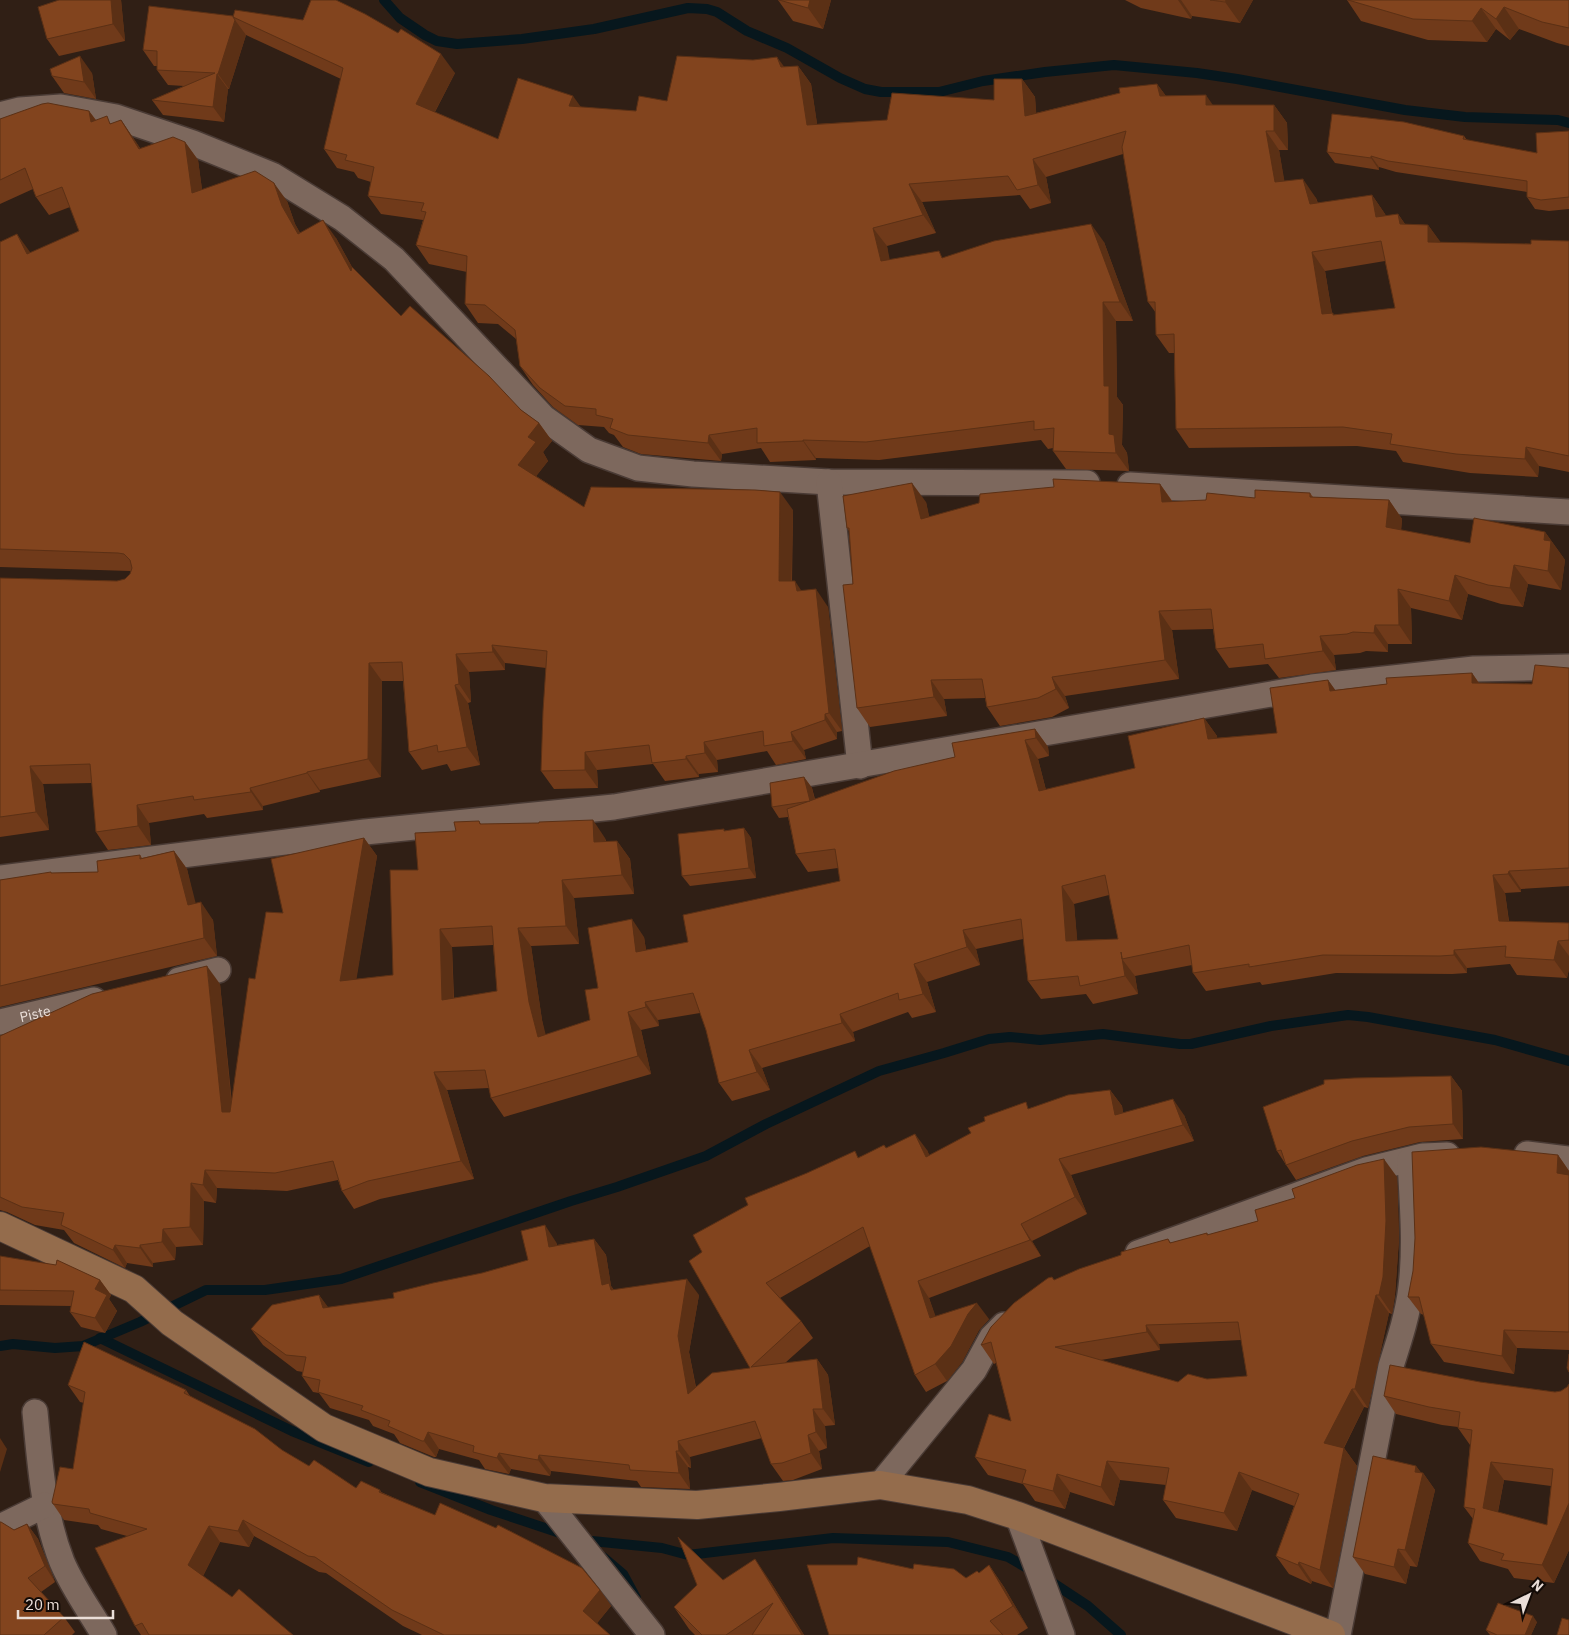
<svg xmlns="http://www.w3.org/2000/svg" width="1569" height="1635" font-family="'IBM Plex Sans',sans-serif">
  <rect width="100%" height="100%" fill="#301f15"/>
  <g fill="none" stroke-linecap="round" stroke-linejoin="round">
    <g stroke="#07171d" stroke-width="10">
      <polyline points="384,0 400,18 425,35 437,41 457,44 522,39 594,29 688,8 707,9 717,12 747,31 787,48 840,78 865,89 881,92 939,92 983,81 1045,72 1114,65 1197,73 1237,79 1405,110 1465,117 1558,120 1569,123"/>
      <polyline points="100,1338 292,1431 369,1462"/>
      <polyline points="0,1346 13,1344 55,1348 83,1346 140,1322 206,1290 265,1290 341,1279 571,1201 617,1187 706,1156 766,1124 879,1071 944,1053 989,1039 1010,1037 1040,1040 1103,1034 1180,1044 1191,1044 1271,1026 1348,1015 1368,1017 1495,1040 1569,1061"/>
      <polyline points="420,1482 491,1510 566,1535"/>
      <polyline points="582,1540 662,1548 688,1555 833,1538 948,1542 1008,1557 1034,1572"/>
      <polyline points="603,1557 623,1574 636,1598"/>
      <polyline points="1047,1579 1088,1606 1121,1635"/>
    </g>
    <defs>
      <g id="minor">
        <polyline points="0,115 20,110 61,107 116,117 193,143 272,175 342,218 394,259 544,418 589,450 638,468 693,474 829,482 1087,483"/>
        <polyline points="829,482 860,766"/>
        <polyline points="1130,485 1569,512"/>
        <polyline points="0,878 365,832 614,807 1312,687 1474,669 1569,667"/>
        <polyline points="179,980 218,970"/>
        <path id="s1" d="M0,1022L94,1000"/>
        <polyline points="1527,1154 1569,1159"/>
        <polyline points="1138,1253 1366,1170 1423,1156 1447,1155"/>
        <path d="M35,1412C40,1463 43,1514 62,1562C73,1588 90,1611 104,1635"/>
        <polyline points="880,1485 974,1370 992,1337 1004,1325"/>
        <polyline points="544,1498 652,1635"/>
        <polyline points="1018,1516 1062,1635"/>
        <polyline points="0,1527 45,1505"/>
        <path d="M1338,1635L1391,1366C1399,1341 1408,1314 1411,1287C1416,1245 1412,1202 1410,1160"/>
      </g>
      <polyline id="secondary" points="0,1226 134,1289 172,1323 324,1428 429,1472 544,1498 697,1505 779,1497 880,1485 968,1500 1018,1516 1331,1635"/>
    </defs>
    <use href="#minor" stroke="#4a3b35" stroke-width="28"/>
    <use href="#secondary" stroke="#4a3b35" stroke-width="30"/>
    <use href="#minor" stroke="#7d685d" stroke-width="25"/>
    <use href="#secondary" stroke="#946c4c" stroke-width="28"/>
  </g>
  <g fill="#703a1a" fill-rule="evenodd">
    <polygon points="59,0 121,0 125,41 59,56 47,39"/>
    <polygon points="778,0 831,0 823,29 793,21"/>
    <polygon points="1125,0 1253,0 1240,23 1192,16 1191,19 1141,8"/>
    <polygon points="1347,0 1569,0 1569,46 1557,43 1519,29 1510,40 1496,29 1487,42 1428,40 1361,21"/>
    <path d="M233,16L455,73L435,112L498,139L580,107L636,111L667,101L785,67L798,66L811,84L817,124L887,120L994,100L1022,79L1035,97L1036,113L1157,84L1166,96L1213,105H1274L1287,123L1288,150H1279L1284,181L1316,198L1318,203L1372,195L1385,214L1386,216L1398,214L1405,224L1428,225L1440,242L1531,244L1569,241V472L1539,466L1538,477L1470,473L1403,462L1396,451L1357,446L1189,448L1176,429L1174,353H1169L1156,335V313L1148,302L1123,154L1046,177L1051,203L1030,209L1020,195L922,202L936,233L887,246L889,260L944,258L1104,242L1133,321H1116L1117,397L1123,405L1122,445L1127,453L1129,471L1066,469L1053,451V448L1048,449L1041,440L879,460L816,458V460L770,462L761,448L722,454L721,461L641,454L623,447L614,435L609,433L604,427L578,425L553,407L533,385L520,366L516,339L498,324L478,323L465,304L467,272L429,264L416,245L423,220L381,214L368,196L371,182L358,178L354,172L337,168L324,149L341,79L246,35L229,89H228L224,122L163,115L152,100L184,86L168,85L157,70V66H154L143,50ZM1385,261L1395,308L1334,315L1332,313L1325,271Z"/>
    <polygon points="92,73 96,99 64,93 52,76"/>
    <polygon points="89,111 96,120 113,124 121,120 140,148 185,142 198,160 202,190 287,201 295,224 300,233 336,238 352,267 401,316 521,410 539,423 552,441 543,452 548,461 536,476 584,507 793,510 792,581 801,591 828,607 842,731 837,732 837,739 804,750 806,759 776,765 767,751 717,760 718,772 699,774 699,777 665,781 653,764 597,770 598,788 554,789 541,771 546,668 505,663 505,670 469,672 471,702 468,703 480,765 451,771 447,764 422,770 409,752 403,681 382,681 381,777 320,790 320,792 263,806 263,810 207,818 204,814 149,823 151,845 108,850 96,832 92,783 43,784 49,830 0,837 0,578 117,581 125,579 130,574 131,571 0,567 0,242 30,253 79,231 70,207 49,215 36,197 33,189 0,204 0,119"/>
    <polygon points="1569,131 1569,209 1549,211 1535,209 1527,197 1527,192 1396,172 1379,167 1379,170 1335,163 1327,152 1464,136 1467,140 1537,153"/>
    <polygon points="1160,484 1173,502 1255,498 1310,493 1313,497 1389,500 1402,519 1401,530 1470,543 1545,532 1565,560 1561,590 1528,584 1523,607 1501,604 1468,594 1462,620 1411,608 1412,644 1388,644 1388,652 1366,651 1360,653 1334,655 1336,670 1279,678 1268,664 1229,668 1216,649 1213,629 1172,630 1179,679 1065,696 1069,708 1052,717 1000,726 987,707 985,698 944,699 947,716 870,727 857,708 853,584 849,531 847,528 926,502 929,517"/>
    <path d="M1569,668V886L1521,889V892L1505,893L1509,921L1569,923V969L1567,978L1517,975L1510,964L1467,968V973L1452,974L1336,973L1262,985L1260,982L1206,991L1193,973L1192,965L1135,976L1138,994L1093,1004L1086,994L1041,999L1028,981L1023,939L976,949L980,965L927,982L936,1012L912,1018L908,1012L853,1032L855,1041L762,1068L770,1090L732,1101L719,1083L706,1030L700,1013L658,1020L659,1026L641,1030L651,1074L504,1117L491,1098L489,1088L447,1090L474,1179L380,1199L354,1209L342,1191L338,1180L287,1191L217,1188L216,1203L204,1201L203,1245L176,1247L175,1260L153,1263V1267L127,1263L125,1268L74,1243L64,1230L35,1225L7,1212L0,1210V1036L220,984L232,1103L255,979L283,913L364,838L377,856L356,979L393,975L418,870L456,831L479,821L481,824L605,838L606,841H617L630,859L634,894L574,898L579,944L531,946L542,1020L545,1035L590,1020L598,988L644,937L646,950L688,942L840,881L838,868L808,872L796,854L788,817L779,818L772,807L804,777L812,788L815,799L955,757L1035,729L1048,747L1049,756L1038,759L1046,790L1135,768L1204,718L1217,736V738L1277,733L1328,680L1335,690L1387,684L1472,673L1479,683L1532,684ZM1109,895L1118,939L1077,940L1074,904ZM493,945L497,991L454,998L452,947Z"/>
    <polygon points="744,828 751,838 756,878 690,886 682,876 725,831"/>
    <polygon points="174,851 187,869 195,904 213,920 217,956 0,1007 0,880 52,873 98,872 140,855 142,858"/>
    <polygon points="1451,1076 1462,1091 1463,1139 1420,1142 1363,1156 1296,1180 1277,1151"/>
    <polygon points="1110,1090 1122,1106 1123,1113 1184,1115 1194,1141 1071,1175 1087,1214 1032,1241 1041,1256 929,1298 935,1316 989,1319 979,1330 962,1362 947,1381 926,1392 915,1375 870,1246 780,1298 801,1321 813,1338 785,1363 817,1359 828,1375 835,1425 825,1426 827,1448 819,1451 822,1469 793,1480 783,1481 771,1464 762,1438 690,1457 691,1468 688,1467 690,1489 641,1487 637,1481 551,1471 550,1476 511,1469 509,1474 485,1469 479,1460 439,1449 436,1457 434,1457 400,1443 394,1434 373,1426 369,1420 330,1408 319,1393 313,1392 302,1376 303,1372 297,1371 263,1345 251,1329 319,1295 328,1308 394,1298 528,1260 556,1242 557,1245 594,1239 606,1255 611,1286 614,1290 699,1295 689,1352 696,1387 750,1368 689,1261 859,1157 886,1148 927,1150 929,1155 1030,1108"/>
    <polygon points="1558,1155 1569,1171 1569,1350 1517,1348 1514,1374 1444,1362 1431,1344 1424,1315 1421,1314 1408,1297"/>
    <path d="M1397,1177L1399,1239L1395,1295L1392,1314L1389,1313L1368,1408L1364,1407L1344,1448L1357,1466L1333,1588L1312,1581L1311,1584L1289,1574L1276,1556L1294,1506L1252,1490L1237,1531L1176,1518L1163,1500L1166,1485L1120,1480L1114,1506L1070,1492L1065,1509L1035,1501L1023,1484L988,1475L975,1457L1011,1421L996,1363L994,1364L981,1345L1054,1280L1168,1239L1171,1243L1207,1233L1208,1235L1258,1221ZM1241,1340L1247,1376L1178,1382L1101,1360L1160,1350L1159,1344Z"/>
    <polygon points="0,1256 100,1280 111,1295 109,1299 117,1311 105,1333 81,1327 70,1312 71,1306 0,1305"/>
    <path d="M1480,1382L1555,1392L1561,1391L1567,1387L1569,1384V1550L1554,1583L1514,1578L1508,1569L1480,1561L1468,1543L1473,1519L1464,1507L1470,1445L1458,1428V1427L1442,1425L1396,1414L1384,1396ZM1504,1480L1551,1486L1547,1525L1498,1512Z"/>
    <polygon points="68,1385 186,1390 190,1396 309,1466 356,1488 380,1490 381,1492 600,1590 611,1606 597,1623 610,1635 422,1635 403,1626 326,1573 319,1572 254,1536 249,1547 220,1542 203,1576 232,1597 293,1635 141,1635 135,1626 127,1536 101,1529 98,1525 64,1520 53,1504 73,1469 84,1403 80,1402"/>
    <polygon points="1416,1466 1421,1473 1423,1473 1435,1490 1417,1567 1410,1566 1406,1584 1365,1574 1353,1557"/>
    <polygon points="27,1524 38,1539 55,1582 41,1592 64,1617 75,1632 72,1635 0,1635 14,1530"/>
    <polygon points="989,1565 1004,1587 1028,1628 1017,1635 829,1635 979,1573"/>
    <polygon points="723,1580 770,1581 804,1635 695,1635 689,1629 674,1607"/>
    <polygon points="1537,1622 1531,1635 1490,1635 1486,1630"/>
  </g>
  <g fill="#5b3015">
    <polygon points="111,0 121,0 125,41 113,24"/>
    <polygon points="810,0 831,0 823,29 808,8"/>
    <polygon points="1178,0 1181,0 1192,16 1191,19"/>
    <polygon points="1226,0 1253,0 1240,23 1225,2"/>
    <polygon points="1504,7 1519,29 1510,40 1496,19"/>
    <polygon points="1481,8 1496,29 1487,42 1472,21"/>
    <polygon points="235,20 246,35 229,89 218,74"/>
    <polygon points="441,54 455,73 429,123 416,104"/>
    <polygon points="80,56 92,73 96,99 84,82"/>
    <polygon points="777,57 791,76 781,67"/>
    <polygon points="798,66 811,84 820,143 807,125"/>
    <polygon points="217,74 228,89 224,122 213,107"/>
    <polygon points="1022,79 1035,97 1038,135 1025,116"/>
    <polygon points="1157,84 1171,103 1160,96"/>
    <polygon points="1206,95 1219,114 1206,105"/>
    <polygon points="573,96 586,114 569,106"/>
    <polygon points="1274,105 1287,123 1288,150 1274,131"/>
    <polygon points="89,111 102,129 91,122"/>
    <polygon points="121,120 134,139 152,167 139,149"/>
    <polygon points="1266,131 1279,150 1288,201 1275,182"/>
    <polygon points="185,142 198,160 205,211 192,193"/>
    <polygon points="1371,156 1379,167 1379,170 1371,158"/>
    <polygon points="1033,159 1046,177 1051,203 1038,185"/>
    <polygon points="1303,179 1316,198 1323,223 1310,204"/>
    <polygon points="274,183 287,201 295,224 311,252 298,234 282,206"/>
    <polygon points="909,184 922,202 936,233 923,215"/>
    <polygon points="1372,195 1385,214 1389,236 1376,217"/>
    <polygon points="1398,214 1411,233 1400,224"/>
    <polygon points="323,220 336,238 364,289 351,271"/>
    <polygon points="1091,224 1104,242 1133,321 1120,302"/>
    <polygon points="1428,225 1442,244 1428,242"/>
    <polygon points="873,228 887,246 894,280 881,261"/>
    <polygon points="17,234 30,252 39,273 27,254"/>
    <polygon points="1312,252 1325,271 1335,333 1322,314"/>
    <polygon points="1103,302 1116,321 1117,397 1123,405 1122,445 1127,453 1129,471 1116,453 1109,434 1104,386"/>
    <polygon points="539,423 552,441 543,452 548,461 531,483 518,465 528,437"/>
    <polygon points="709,435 722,454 721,461 708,443"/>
    <polygon points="803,440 816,458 816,460 803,441"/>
    <polygon points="1526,447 1539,466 1538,477 1525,459"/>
    <polygon points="912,483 926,502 934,538 921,519"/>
    <polygon points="1160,484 1173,503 1162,502"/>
    <polygon points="780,492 793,510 791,600 779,581"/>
    <polygon points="1389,500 1402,519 1400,546 1386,527"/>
    <polygon points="1545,532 1565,560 1561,590 1548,571 1544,540"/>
    <polygon points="1514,565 1528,584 1523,607 1510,588"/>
    <polygon points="1455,575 1468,594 1462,620 1449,601"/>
    <polygon points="795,581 807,599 797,591"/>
    <polygon points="816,589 828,607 842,731 829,713"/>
    <polygon points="1398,589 1411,608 1412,644 1399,625"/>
    <polygon points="1159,611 1172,630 1179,679 1165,660"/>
    <polygon points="1375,625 1388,644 1388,652 1374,633"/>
    <polygon points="1320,636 1334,655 1336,670 1323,651"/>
    <polygon points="492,645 505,663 505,670 493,652"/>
    <polygon points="456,654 469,672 471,702 459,684"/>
    <polygon points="369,663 382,681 381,777 368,759"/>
    <polygon points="1472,673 1484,691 1472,683"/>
    <polygon points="1052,677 1065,696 1069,708 1056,689"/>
    <polygon points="931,680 944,699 947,716 934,697"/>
    <polygon points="1328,680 1341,698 1330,691"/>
    <polygon points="455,685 468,703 480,765 467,747"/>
    <polygon points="825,714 837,732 837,739 825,720"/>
    <polygon points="1204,718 1217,736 1221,757 1208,739"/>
    <polygon points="1035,729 1048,747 1049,756 1036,738"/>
    <polygon points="791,732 804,750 806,759 793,741"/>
    <polygon points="1025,740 1038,759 1051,810 1039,791"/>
    <polygon points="704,742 717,760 718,772 705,753"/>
    <polygon points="585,752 597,770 598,788 585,770"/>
    <polygon points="686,756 699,774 699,777 686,759"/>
    <polygon points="30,766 43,784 49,830 36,812"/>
    <polygon points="307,772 320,790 320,792 307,773"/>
    <polygon points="804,777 812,788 817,812 810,801"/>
    <polygon points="250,788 263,806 263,810 251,792"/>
    <polygon points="137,805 149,823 151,845 138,826"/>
    <polygon points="593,820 605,838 606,860 594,842"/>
    <polygon points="744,828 751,838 756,878 749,868"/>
    <polygon points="364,838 377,856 353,1000 340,981"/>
    <polygon points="617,841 630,859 634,894 622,875"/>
    <polygon points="174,851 187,869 201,924 188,905"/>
    <polygon points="1509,871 1521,889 1521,892 1508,874"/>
    <polygon points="1493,875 1505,893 1511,939 1499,921"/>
    <polygon points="562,880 574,898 579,944 566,926"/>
    <polygon points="1062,886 1074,904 1079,959 1066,941"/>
    <polygon points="201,902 213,920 217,956 204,938"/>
    <polygon points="632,919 644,937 649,970 636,952"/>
    <polygon points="518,928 531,946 542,1020 551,1055 538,1037 529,1002"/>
    <polygon points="440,929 452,947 454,1018 442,1000"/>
    <polygon points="963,930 976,949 980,965 967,947"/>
    <polygon points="1558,941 1569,956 1569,969 1567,978 1554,960"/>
    <polygon points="1454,950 1467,968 1467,973 1454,955"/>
    <polygon points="1122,959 1135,976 1138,994 1125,976"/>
    <polygon points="914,964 927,982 936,1012 923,994"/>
    <polygon points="207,966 220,984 234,1130 222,1112"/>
    <polygon points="645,1002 658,1020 659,1026 646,1007"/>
    <polygon points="628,1012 641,1030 651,1074 638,1056"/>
    <polygon points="840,1014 853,1032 855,1041 842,1023"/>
    <polygon points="749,1050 762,1068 770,1090 757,1072"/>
    <polygon points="434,1072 447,1090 474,1179 461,1161"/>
    <polygon points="1451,1076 1462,1091 1463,1139 1453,1124"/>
    <polygon points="1110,1090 1122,1106 1126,1131 1115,1115"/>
    <polygon points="1173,1099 1184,1115 1194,1141 1183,1125"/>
    <polygon points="915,1134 927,1150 938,1173 926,1157"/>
    <polygon points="1558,1155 1569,1171 1569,1190 1557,1173"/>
    <polygon points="1059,1159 1071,1175 1087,1214 1075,1197"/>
    <polygon points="1384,1159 1397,1177 1399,1239 1395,1295 1392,1314 1379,1295"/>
    <polygon points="205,1170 217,1188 216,1203 203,1185"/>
    <polygon points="191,1183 204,1201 203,1245 190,1227"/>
    <polygon points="1021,1224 1032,1241 1041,1256 1030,1240"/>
    <polygon points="545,1225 556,1242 561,1263 549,1247"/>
    <polygon points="163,1229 176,1247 175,1260 162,1242"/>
    <polygon points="594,1239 606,1255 611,1286 621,1300 602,1285"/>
    <polygon points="115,1245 127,1263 125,1268 113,1250"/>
    <polygon points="140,1245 153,1263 153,1267 140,1248"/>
    <polygon points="687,1279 699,1295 689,1352 700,1410 688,1394 678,1336"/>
    <polygon points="100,1280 111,1295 109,1299 117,1311 105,1333 95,1318 95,1289"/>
    <polygon points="918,1281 929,1298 942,1334 930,1318"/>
    <polygon points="319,1295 331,1311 323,1308"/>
    <polygon points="1376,1295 1389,1313 1368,1408 1355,1389"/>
    <polygon points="977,1303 989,1319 979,1330 962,1362 947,1381 935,1364 968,1314"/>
    <polygon points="1146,1325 1159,1344 1160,1350 1147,1332"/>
    <polygon points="1504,1330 1517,1348 1514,1374 1502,1356"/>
    <polygon points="817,1359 828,1375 835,1425 823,1409"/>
    <polygon points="1352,1389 1364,1407 1337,1461 1324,1443"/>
    <polygon points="813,1409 825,1426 827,1448 816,1432"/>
    <polygon points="428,1432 439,1449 436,1457 424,1441"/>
    <polygon points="808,1435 819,1451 822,1469 811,1453"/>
    <polygon points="0,1438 7,1449 0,1472"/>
    <polygon points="678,1441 690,1457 691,1468 679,1451"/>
    <polygon points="1344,1448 1357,1466 1333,1588 1320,1570"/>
    <polygon points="676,1451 688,1467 690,1489 679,1473"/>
    <polygon points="499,1453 511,1469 509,1474 497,1458"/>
    <polygon points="539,1455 551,1471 550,1476 538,1460"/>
    <polygon points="1107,1461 1120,1480 1114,1506 1101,1487"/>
    <polygon points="1491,1462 1504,1480 1495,1526 1483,1508"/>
    <polygon points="1416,1466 1423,1475 1423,1473 1435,1490 1417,1567 1405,1550"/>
    <polygon points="1239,1472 1252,1490 1237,1531 1224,1513"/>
    <polygon points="1057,1474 1070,1492 1065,1509 1053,1491"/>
    <polygon points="1569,1503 1569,1550 1554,1583 1542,1565"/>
    <polygon points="243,1520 254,1536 249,1547 238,1531"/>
    <polygon points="27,1524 38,1539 55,1582 45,1566"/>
    <polygon points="209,1526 220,1542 200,1582 188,1565"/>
    <polygon points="1398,1549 1410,1566 1406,1584 1394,1567"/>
    <polygon points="755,1559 770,1581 804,1635 802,1635"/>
    <polygon points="1299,1562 1312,1581 1311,1584 1298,1565"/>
    <polygon points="989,1565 1004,1587 1028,1628 1013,1606"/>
    <polygon points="600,1590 611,1606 594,1627 583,1611"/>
    <polygon points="1533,1616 1537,1622 1531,1635 1525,1635"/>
  </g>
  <g fill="#82441e" stroke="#5b3015" fill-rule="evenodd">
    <polygon points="59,0 111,0 113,24 47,39 38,7"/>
    <path d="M311,0H336L365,14L398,33L401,29L441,54L416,104L498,139L518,78L573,96L569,106L636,111L639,96L667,101L677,56L753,60L777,57L781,67L798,66L807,125L887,120L892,93L994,100V79H1022L1025,116L1120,93L1119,88L1157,84L1160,96L1206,95V105H1274V131H1266L1275,182L1303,179L1310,204L1372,195L1376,217L1398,214L1400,224L1428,225V242L1531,244V240L1569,241V456L1526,447L1525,459L1456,454L1390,444L1392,434L1343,427L1176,429L1174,334L1156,335L1155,302H1148L1122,147L1126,131L1033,159L1038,185L1017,190L1008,176L909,184L923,215L873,228L881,261L939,251L942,258L994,241L1091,224L1120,302H1103L1104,386H1109V434L1114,435L1116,453L1053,451L1054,428L1034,430V421L866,442L803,440V441L757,443V428L709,435L708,443L628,435L610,428L613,419L596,415V409L565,406L540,388L520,366L515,330L485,305L465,304L467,256L416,245L426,212L421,211L424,203L368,196L374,167L345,160L347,155L324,149L343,68L233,17L235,10L303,20ZM1381,241L1395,308L1333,315V313L1322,314L1312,252Z"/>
    <polygon points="779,0 810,0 808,8"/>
    <polygon points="1210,0 1226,0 1225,2"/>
    <polygon points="1348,0 1569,0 1569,28 1542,22 1504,7 1496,19 1481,8 1472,21 1413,19"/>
    <polygon points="149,6 233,16 233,17 235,20 218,74 217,74 213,107 152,100 215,73 157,70 157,51 143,50"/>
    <polygon points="80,56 84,82 52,76 50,69"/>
    <polygon points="48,103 89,111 91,122 107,116 110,124 121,120 139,149 173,137 185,142 192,193 255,171 274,183 282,206 298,234 323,220 351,271 352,267 401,316 410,306 489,376 521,410 539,423 528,437 536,442 518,465 584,507 591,487 755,490 780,492 779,581 795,581 797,591 816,589 829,713 825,714 825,720 791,732 793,741 764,746 763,731 704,742 705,753 686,756 686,759 652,763 649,745 585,752 585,770 541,771 543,711 547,651 492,645 493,652 456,654 459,684 455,685 467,747 438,752 437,745 409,752 402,662 369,663 368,759 307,772 307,773 250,788 251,792 194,800 193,796 137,805 138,826 96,832 90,764 30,766 36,812 0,817 0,578 117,581 125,579 130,574 132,568 130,560 124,554 118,553 0,549 0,242 17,234 27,254 79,231 62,187 36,197 25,168 0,180 0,119 42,104"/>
    <polygon points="1332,114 1404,122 1464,136 1463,139 1537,153 1536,133 1569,131 1569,197 1541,200 1527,197 1527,181 1388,161 1371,156 1371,158 1327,152"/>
    <polygon points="1053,479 1160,484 1162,502 1206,500 1207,493 1255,498 1255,490 1310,493 1310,497 1389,500 1386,527 1470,543 1474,518 1545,532 1544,540 1551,541 1548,571 1514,565 1510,588 1488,585 1455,575 1449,601 1398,589 1399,625 1375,625 1374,633 1353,632 1347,634 1320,636 1323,651 1265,659 1263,644 1216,649 1211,609 1159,611 1165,660 1052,677 1056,689 1038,698 987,707 982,679 931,680 934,697 857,708 843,585 853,584 849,528 847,528 843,496 912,483 921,519 979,503 980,494 1054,487"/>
    <path d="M1535,665L1569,668V868L1509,871L1508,874L1493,875L1499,921L1569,923V940L1558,941L1554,960L1505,957L1506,946L1454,950V955L1440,956L1323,955L1249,967V964L1193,973L1189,945L1122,959L1121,952L1125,976L1080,986L1078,976L1028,981L1021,919L963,930L967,947L914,964L923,994L899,1000L898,993L840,1014L842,1023L749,1050L757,1072L719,1083L706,1030L693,993L645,1002L646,1007L628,1012L638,1056L491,1098L485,1070L434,1072L461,1161L368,1181L342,1191L333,1161L275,1173L205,1170L203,1185L191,1183L190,1227L163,1229L162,1242L140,1245V1248L115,1245L113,1250L61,1225L64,1213L22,1207L0,1197V1036L92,994L207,966L222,1112H230L249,978L255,979L266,912L283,913L271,859L364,838L340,981L393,975L390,870H418L415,833L456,831L454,822L479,821L480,824L539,823V822L593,820L594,842L617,841L622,875L562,880L566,926L518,928L529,1002L538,1037L590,1020L585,990L598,988L588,928L632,919L636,952L688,942L683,915L840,881L835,849L796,854L787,809L894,771L955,757L952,743L1035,729L1036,738L1025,740L1039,791L1135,768L1128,736L1204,718L1208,739L1277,733L1270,688L1328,680L1330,691L1387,684L1386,678L1472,673V683L1532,684ZM1105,875L1118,939L1066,941L1062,886ZM492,926L497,991L442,1000L440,929Z"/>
    <polygon points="804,777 810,801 772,807 770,783"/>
    <polygon points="744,828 749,868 682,876 678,834 724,829 724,831"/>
    <polygon points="174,851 188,905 201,902 204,938 0,986 0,880 51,872 51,873 98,872 97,861 140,855 140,859"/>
    <polygon points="1451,1076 1453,1124 1409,1127 1352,1141 1286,1165 1281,1150 1277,1151 1263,1107 1324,1084 1324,1080 1354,1078"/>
    <polygon points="1110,1090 1115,1115 1173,1099 1183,1125 1059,1159 1075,1197 1021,1224 1030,1240 918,1281 930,1318 977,1303 968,1314 951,1346 935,1364 915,1375 863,1227 766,1283 801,1321 751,1367 817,1359 823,1409 813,1409 816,1432 808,1435 811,1453 782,1463 771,1464 755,1421 678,1441 679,1451 676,1451 679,1473 630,1470 629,1465 539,1455 538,1460 499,1453 497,1458 473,1452 474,1446 428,1432 424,1441 422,1441 388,1426 390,1421 361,1410 363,1406 318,1392 320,1380 302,1376 306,1357 286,1355 251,1329 272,1305 319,1295 323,1308 394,1298 393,1293 433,1283 482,1273 528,1260 521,1231 545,1225 549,1247 594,1239 602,1285 609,1283 611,1290 687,1279 678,1336 688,1394 712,1373 750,1368 689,1261 702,1252 693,1235 748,1205 745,1198 807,1173 855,1151 858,1158 884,1145 886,1148 915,1134 926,1157 971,1133 968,1128 985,1121 984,1117 1026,1102 1028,1109 1068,1095"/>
    <polygon points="1481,1147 1558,1155 1557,1173 1569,1175 1569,1332 1504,1330 1502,1356 1431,1344 1419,1297 1408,1297 1413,1271 1415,1238 1412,1152"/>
    <path d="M1384,1159L1386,1221L1383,1277L1379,1295H1376L1355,1389H1352L1324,1443L1344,1448L1320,1570L1299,1562L1298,1565L1276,1556L1299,1494L1239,1472L1224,1513L1163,1500L1169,1468L1107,1461L1101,1487L1057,1474L1053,1491L1022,1483L1026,1470L975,1457L989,1414L1011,1421L991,1342L981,1345L991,1327L1014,1303L1048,1278L1052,1277L1054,1280L1079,1269L1121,1255V1252L1168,1239L1170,1243L1207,1233V1235L1258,1221L1255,1210L1295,1198L1292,1189L1357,1165ZM1238,1322L1247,1376L1207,1379L1188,1374L1178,1382L1055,1347L1147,1332L1146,1325Z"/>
    <polygon points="0,1256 56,1265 57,1260 100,1280 95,1289 107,1295 95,1318 70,1312 74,1291 0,1290"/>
    <polygon points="84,1342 186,1390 184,1393 255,1429 282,1450 309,1466 314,1460 356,1488 361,1481 380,1490 379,1492 435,1515 440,1503 496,1528 498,1525 582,1568 600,1590 583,1611 610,1635 444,1635 392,1610 315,1557 308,1556 243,1520 238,1531 209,1526 188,1565 232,1597 239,1589 293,1635 149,1635 142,1623 135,1626 95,1548 147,1529 90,1513 89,1509 53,1504 52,1502 60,1467 73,1469 85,1392 68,1385"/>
    <polygon points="1569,1354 1569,1372 1567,1368"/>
    <path d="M1390,1365L1480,1382L1555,1392L1561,1391L1567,1387L1569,1384V1503L1542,1565L1501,1560L1504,1554L1468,1543L1475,1509L1464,1507L1472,1430L1458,1428L1460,1412L1429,1407L1384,1396ZM1491,1462L1553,1469L1547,1525L1483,1508Z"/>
    <polygon points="1373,1456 1416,1466 1415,1472 1423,1473 1405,1550 1398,1549 1394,1567 1353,1557"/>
    <polygon points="0,1522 1,1522 14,1530 27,1524 45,1566 28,1578 64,1617 44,1635 0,1635"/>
    <polygon points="678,1537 723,1580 755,1559 802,1635 752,1635 773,1603 726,1635 702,1635 674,1607 697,1585"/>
    <polygon points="858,1557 913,1569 914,1564 954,1569 966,1578 977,1571 979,1573 989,1565 1013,1606 990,1621 1003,1635 829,1635 807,1565 857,1565"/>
    <polygon points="1498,1603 1533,1616 1525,1635 1497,1635 1486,1630"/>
    <polygon points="1562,1618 1569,1620 1569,1635 1557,1635"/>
  </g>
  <g text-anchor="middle" stroke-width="5" stroke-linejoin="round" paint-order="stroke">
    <g font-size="14" fill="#eaded8" stroke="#130b07">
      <text dy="5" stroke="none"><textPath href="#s1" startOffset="36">Piste</textPath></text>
    </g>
  </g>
  <g transform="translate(1529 1595) rotate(42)" stroke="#130b07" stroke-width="4" paint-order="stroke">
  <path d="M0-4L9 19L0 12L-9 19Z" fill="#eaded8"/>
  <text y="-8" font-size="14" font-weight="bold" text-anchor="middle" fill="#eaded8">N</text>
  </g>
  <path d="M18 1610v8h95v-8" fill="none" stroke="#eaded8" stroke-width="2.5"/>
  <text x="25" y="1610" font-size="15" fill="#eaded8" stroke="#130b07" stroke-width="4" paint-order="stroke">20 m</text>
</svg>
